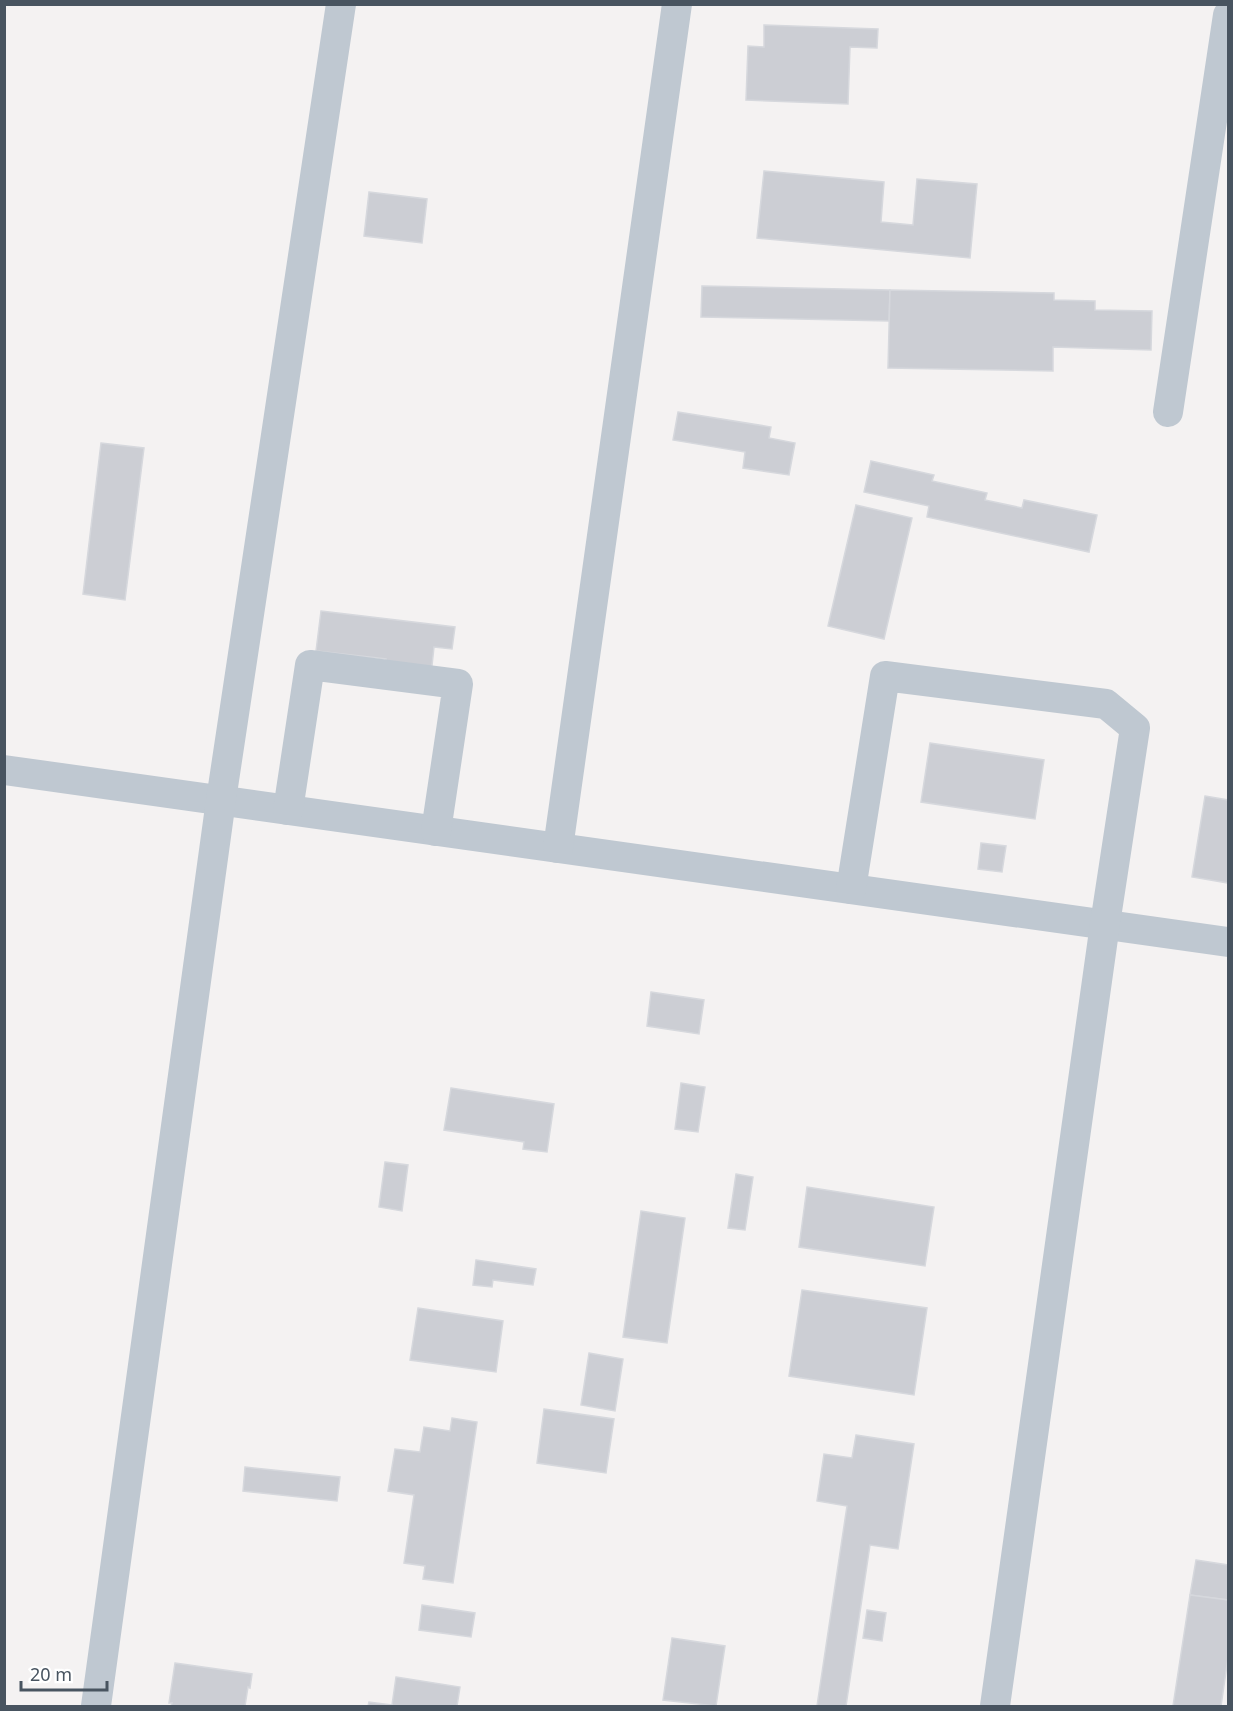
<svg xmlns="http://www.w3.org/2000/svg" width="1233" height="1711" font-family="'Noto Sans',sans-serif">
  <rect width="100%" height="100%" fill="#f4f2f2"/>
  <g fill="#ccced4" stroke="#d6d8dd" stroke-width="1.5">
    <polygon points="764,25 878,29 877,48 850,47 848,104 746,100 748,46 764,47"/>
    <polygon points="764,171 884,182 881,222 913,225 917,179 977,184 970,258 757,238"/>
    <polygon points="369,192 427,199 422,243 364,236"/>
    <polygon points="702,286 890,290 889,321 701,317"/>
    <polygon points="890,290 1054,293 1054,300 1095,301 1095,310 1152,311 1151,350 1053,347 1053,371 888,368"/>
    <polygon points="678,412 771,427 769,438 795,443 789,475 743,468 745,452 673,440"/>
    <polygon points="101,443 144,448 125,600 83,594"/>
    <polygon points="871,461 934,475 932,481 987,493 985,500 1022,508 1024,500 1097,515 1089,552 927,517 929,506 864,492"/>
    <polygon points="856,505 912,518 884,639 828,626"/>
    <polygon points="321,611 455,627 452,649 434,647 431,675 385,669 386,659 316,651"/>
    <polygon points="930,743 1044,760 1035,819 921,802"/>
    <polygon points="1205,796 1228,800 1228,883 1192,877"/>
    <polygon points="981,843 1006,846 1002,872 978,869"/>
    <polygon points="651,992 704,1000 699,1034 647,1026"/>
    <polygon points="681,1083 705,1087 698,1132 675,1129"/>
    <polygon points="451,1088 554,1104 547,1152 523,1149 524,1142 444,1130"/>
    <polygon points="385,1162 408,1165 402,1211 379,1207"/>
    <polygon points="736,1174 753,1177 745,1230 728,1228"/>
    <polygon points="807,1187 934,1207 925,1266 799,1247"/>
    <polygon points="641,1211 685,1218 667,1343 623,1337"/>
    <polygon points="476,1260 536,1269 533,1285 493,1280 492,1287 473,1285"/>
    <polygon points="802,1290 927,1308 914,1395 789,1376"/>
    <polygon points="418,1308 503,1321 496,1372 410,1360"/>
    <polygon points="589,1353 623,1359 615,1411 581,1405"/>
    <polygon points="544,1409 614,1419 606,1473 537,1463"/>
    <polygon points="452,1418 477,1422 453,1583 423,1579 425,1566 404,1563 414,1495 388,1491 395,1449 420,1452 424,1427 450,1431"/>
    <polygon points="856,1435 914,1444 898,1549 870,1545 846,1706 817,1706 847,1506 817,1501 824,1454 852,1458"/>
    <polygon points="245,1467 340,1477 337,1501 243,1491"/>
    <polygon points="1196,1560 1228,1565 1228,1600 1190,1595"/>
    <polygon points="1190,1595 1228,1600 1228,1658 1221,1706 1173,1706"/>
    <polygon points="422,1605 475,1613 471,1637 419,1630"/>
    <polygon points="867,1610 886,1613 882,1641 863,1638"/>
    <polygon points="672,1638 725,1646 716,1706 663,1700"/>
    <polygon points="175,1663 252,1674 250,1688 248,1687 245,1706 171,1706 172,1703 169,1703"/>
    <polygon points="396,1677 460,1687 457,1706 368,1706 369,1702 392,1705"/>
  </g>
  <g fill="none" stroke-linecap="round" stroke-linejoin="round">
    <g stroke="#bfc8d1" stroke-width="30">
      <polyline points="1168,412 1228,15"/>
      <polyline points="4,770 1228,942"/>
      <polyline points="288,810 310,665 458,684 436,831"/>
      <polyline points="558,848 677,4"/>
      <polyline points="851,889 885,676 1106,704 1135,728 1105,924 995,1706"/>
      <polyline points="96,1706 221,800 341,4"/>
    </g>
  </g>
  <rect width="1233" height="1711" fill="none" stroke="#485460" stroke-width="12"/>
  <path d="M21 1681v9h86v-9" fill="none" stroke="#485460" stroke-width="3"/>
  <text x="30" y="1681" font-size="18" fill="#485460" stroke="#ffffff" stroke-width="4.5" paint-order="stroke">20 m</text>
</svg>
